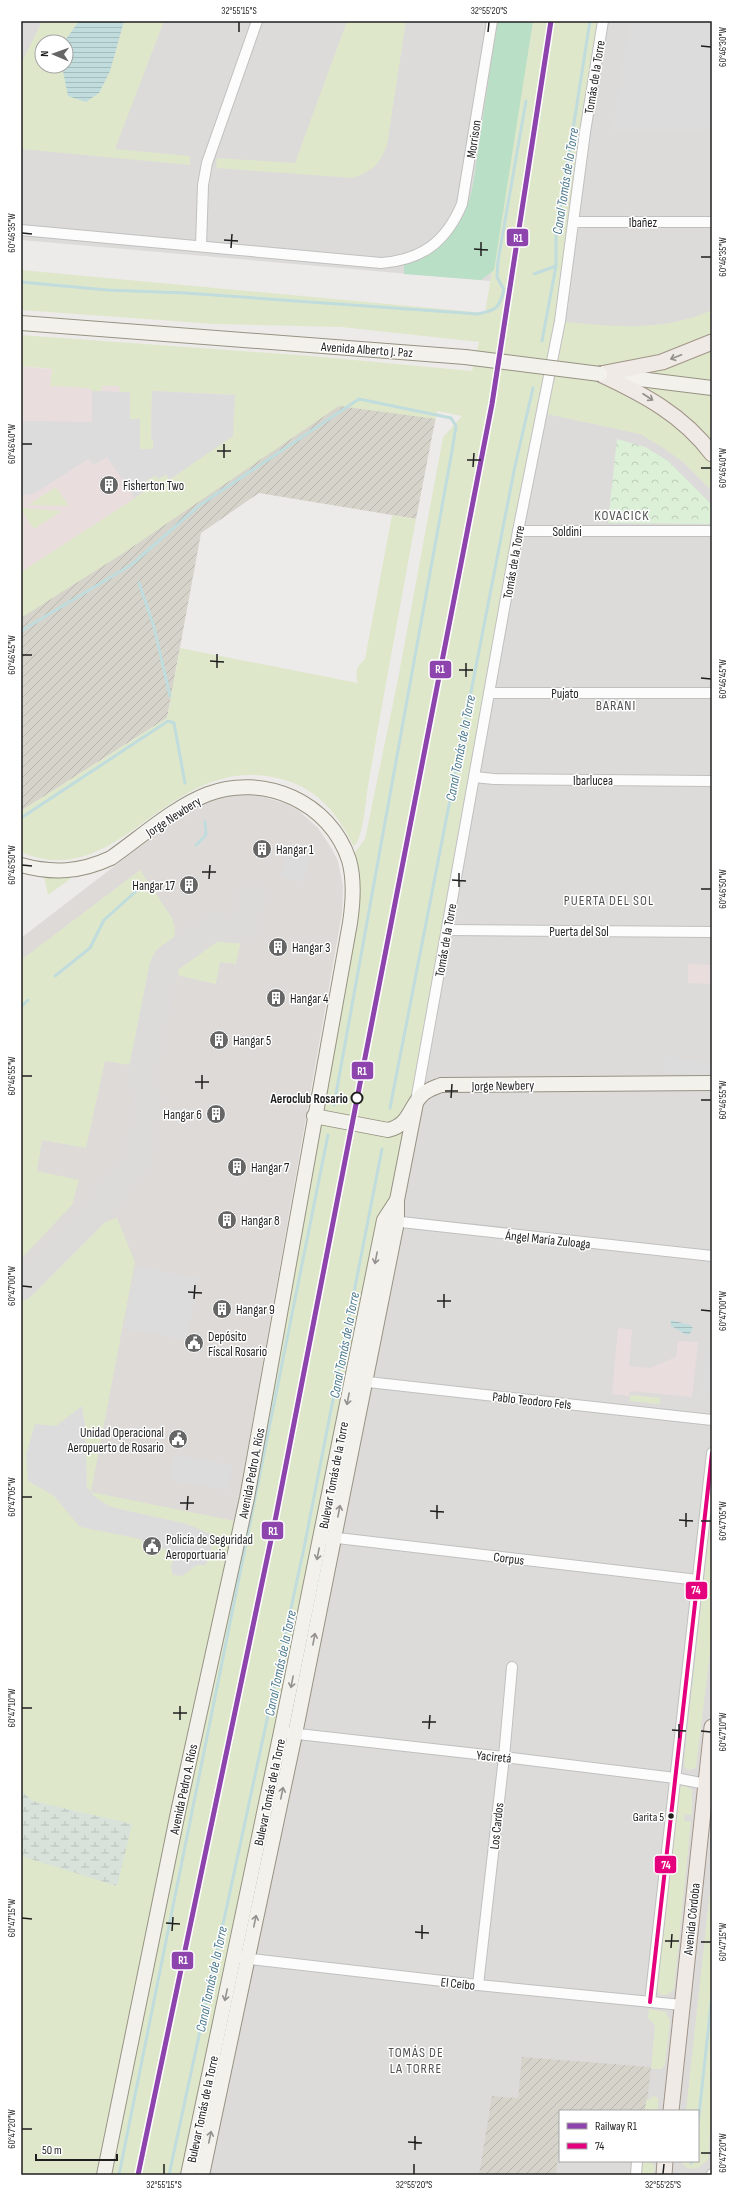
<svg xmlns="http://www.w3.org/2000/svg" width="733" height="2196" font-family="'Sofia Sans Condensed',sans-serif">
  <defs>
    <pattern id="construction-furrows" width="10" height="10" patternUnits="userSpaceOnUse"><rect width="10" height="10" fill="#d6d3cb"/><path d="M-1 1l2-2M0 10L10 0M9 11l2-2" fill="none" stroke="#b7b5ae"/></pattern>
    <pattern id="wetland-marsh" width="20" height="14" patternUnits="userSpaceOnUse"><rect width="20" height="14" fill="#d8e2da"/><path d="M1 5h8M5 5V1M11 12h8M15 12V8" fill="none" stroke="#b9c1bb"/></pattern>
    <pattern id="park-crowns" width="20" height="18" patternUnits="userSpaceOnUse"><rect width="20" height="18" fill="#dcefd7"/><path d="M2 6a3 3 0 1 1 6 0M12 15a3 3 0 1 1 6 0" fill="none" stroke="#bcccb8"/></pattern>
    <pattern id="water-rules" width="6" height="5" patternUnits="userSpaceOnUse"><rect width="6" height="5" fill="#c0dcdc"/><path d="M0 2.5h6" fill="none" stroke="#a5bcbc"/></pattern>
  </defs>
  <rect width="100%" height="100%" fill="#edebe9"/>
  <g fill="#dcdbda" fill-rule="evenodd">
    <path d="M21,21H551L512,283L21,240ZM42,42H66V66H42Z"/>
    <path d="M603,21H712V2175H188ZM560,2111H698V2161H560Z"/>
  </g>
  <g fill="#eaddde">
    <polygon points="21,366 149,379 325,390 21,595"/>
    <polygon points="688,964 712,965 712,984 688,983"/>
    <polygon points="618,1328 632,1330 629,1366 650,1368 676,1357 678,1341 698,1342 692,1397 630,1391 629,1396 612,1394"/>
  </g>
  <polygon fill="#dddad8" points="235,794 261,796 286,804 298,810 318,828 332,849 338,861 343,887 342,913 235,1521 195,1697 96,2175 21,2175 21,938 186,811 210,800"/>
  <g fill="url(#construction-furrows)">
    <polygon points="325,390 437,411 416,519 259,493 201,533 167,718 21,811 21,595"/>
    <polygon points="522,2057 651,2067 646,2111 560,2111 560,2156 558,2156 556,2175 479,2175 492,2096 518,2098"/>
  </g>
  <g fill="#dfe7cb">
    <polygon points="42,21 79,21 64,42 42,42 42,66 62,66 66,79 99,93 110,71 124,21 164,21 115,149 190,156 190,165 21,149 21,64"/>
    <path d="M347,21H406L387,145C379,165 374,170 353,178L216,168L217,158L295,163Z"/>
    <path d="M533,21H603L560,321C611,327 664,332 712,310V491L683,462L662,447L640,434L542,413L416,1103L188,2175H104L247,1498L350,923L349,860L365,839L398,679L443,437L462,416L437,411L436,419L339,406L125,552L21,618V572L135,498L149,487L147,480L156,475L159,479L166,474L169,480L235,395L152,391L151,439H153V449H140V420L130,419V392H120L119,386H102V391H92L89,388L50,386L52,369L21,366V335L312,356L472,371L479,342L341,327L215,324L21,310V270L485,313Z"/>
    <polygon points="56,487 69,506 28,505"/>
    <polygon points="23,508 62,511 34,529 21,510"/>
    <path d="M392,515L416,519C400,608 383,697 368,786C366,799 363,837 355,845H353C339,815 317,789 285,780C168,746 123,896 21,852V811L167,718L180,648L358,683C355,672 356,667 365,659Z"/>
    <polygon points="140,870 172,918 175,929 173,943 158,957 135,1066 105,1061 86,1148 42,1140 37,1171 79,1180 72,1205 21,1259 21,960"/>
    <polygon points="72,876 69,880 48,895 44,877"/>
    <polygon points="217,935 241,940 236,964 220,962 216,984 180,976 176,968 179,961"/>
    <polygon points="117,1218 135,1262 91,1492 235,1521 195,1697 96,2175 21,2175 21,1299 89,1228"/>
    <polygon points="630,1395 660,1398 660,1404 630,1401"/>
    <polygon points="712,1507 712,1636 696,1767 691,1770 685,1768 684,1761"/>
    <polygon points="683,1785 692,1790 692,1815 685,1814 684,1821 691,1821 674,1989 667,1995 661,1995 657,1990 678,1789"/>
    <polygon points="712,1872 712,2115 708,2160 697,2169 687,2168 681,2162 698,2161 698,2111 686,2111"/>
    <polygon points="649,2009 666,2012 670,2021 665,2065 661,2069 651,2069 655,2025 648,2018"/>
    <polygon points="654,2096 658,2098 658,2111 645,2111 646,2101"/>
    <polygon points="642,2161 650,2161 655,2166 654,2175 640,2175"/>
  </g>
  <polygon fill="url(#wetland-marsh)" points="21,1791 33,1801 132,1824 117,1886 21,1856"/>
  <polygon fill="url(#park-crowns)" points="617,439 645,447 668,461 712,505 712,524 608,523"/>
  <path fill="#b9dfc7" d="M498,21H533L494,270L481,280L404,274V265C431,256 450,241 463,216C474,195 475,167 479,145C485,103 491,62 498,21Z"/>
  <g fill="#dddcdc">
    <polygon points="630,21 712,21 712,130 612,131"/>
    <polygon points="92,391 130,392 130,419 140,419 140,449 153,449 153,439 151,439 152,391 235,395 233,436 169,480 166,474 158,479 156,475 147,480 149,487 135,498 107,457 94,465 88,459 32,495 21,494 21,421 92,422"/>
    <polygon points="286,853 309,858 303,882 281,877"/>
    <polygon points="664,1057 712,1062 712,1074 666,1073"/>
    <polygon points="136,1266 199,1279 186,1340 124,1328"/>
    <polygon points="708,1345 712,1345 712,1371 710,1391 703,1396 701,1392 703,1390 701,1387 704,1384 702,1381 705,1378 703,1375 706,1372 705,1368 707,1367 704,1364 707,1361 704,1358 707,1356 705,1352"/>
    <polygon points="82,1406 85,1424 87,1487 96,1498 111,1507 187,1524 215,1536 206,1565 197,1565 182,1576 173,1575 171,1566 174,1558 169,1551 136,1538 80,1527 54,1496 28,1481 26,1455 35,1424 56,1426"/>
    <polygon points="174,1455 233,1465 228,1490 170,1480"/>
  </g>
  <g fill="url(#water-rules)">
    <polygon points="79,21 124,21 110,71 99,93 86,102 68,96 62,66 66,66 64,42"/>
    <path d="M671,1320L690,1325L693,1328L689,1335C685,1335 676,1328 671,1326Z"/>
  </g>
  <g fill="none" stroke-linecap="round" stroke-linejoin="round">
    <g stroke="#c0dcdc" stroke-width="3">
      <polyline points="534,274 556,266"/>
      <path d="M21,282L107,290L185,293L478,314C496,310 499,309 504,290L497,277L498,261L526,101"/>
      <polyline points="542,341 556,266 556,237 590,21"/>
      <polyline points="139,583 154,627 170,696"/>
      <polyline points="21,631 131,565 200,505 359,399 451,418 456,426 452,451 334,1105"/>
      <polyline points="21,818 168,721 174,723 185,783"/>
      <polyline points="196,845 206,835 205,822"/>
      <polyline points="55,976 90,948 104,920 143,885"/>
      <polyline points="21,1007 28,1000"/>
      <polyline points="390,1108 515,466 533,388"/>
      <polyline points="698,2124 712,1995"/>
      <polyline points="691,2163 692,2161"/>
      <polyline points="119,2175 328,1135"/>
      <polyline points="169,2175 304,1548 382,1149"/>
    </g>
    <path stroke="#dcdbda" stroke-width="29" d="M21,1286L86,1221L136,1165L148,1103L142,1076L164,966L168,959L212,928C223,924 233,933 245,926L252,896"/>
    <defs>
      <g id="street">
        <polyline points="574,222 712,222"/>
        <path d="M21,230L381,263C422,260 446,242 462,204L492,21"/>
        <polyline points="201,246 203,185 207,163 257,21"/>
        <polyline points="518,531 712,531"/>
        <polyline points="489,693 712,693"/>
        <polyline points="474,777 494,779 712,781"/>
        <polyline points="447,930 712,932"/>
        <polyline points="416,1101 518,531 560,321 585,132 603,21"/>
        <polyline points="392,1221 712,1256"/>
        <polyline points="359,1381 712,1420"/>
        <polyline points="329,1537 698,1580"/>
        <polyline points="289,1733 504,1757 675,1778 706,1784"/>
        <polyline points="242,1958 478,1985 682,2005"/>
        <polyline points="478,1985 504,1757 512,1667"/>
        <polyline points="650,2002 712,1453"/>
        <polyline points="636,2175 637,2161"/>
        <polyline points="712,2175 712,2174"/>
      </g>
      <g id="secondary">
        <polyline points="21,323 465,357"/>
        <polyline points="607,375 712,388"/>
        <path d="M21,865C53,874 81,872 111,858C141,837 174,807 208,794C264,773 330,802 349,860C355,881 353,903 350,923L247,1498L178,1812L104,2175"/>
        <path d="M314,1116L388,1130C409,1125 408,1110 421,1096C426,1090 434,1088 441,1085L712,1083"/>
        <polyline points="188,2175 281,1732 384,1220 397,1200"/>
        <polyline points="202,2175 295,1734 397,1222 397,1200 416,1103"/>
      </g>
      <g id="primary">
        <path d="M600,374C643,394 683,415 712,454"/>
        <polyline points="600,374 662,362 712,342"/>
        <polyline points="671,2111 712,1727"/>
        <polyline points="664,2175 665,2161"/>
      </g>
    </defs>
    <use href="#street" stroke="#c0c0bf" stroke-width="12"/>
    <use href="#secondary" stroke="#969383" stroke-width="16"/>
    <use href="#primary" stroke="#a19488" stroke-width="17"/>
    <use href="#street" stroke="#fcfcfc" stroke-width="10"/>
    <use href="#secondary" stroke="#f3f1ec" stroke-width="14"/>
    <use href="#primary" stroke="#f0eae6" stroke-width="15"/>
    <defs>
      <polyline id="secondary-bridge" points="465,357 600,374"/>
    </defs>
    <use href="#secondary-bridge" stroke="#969383" stroke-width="16" stroke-linecap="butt"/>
    <use href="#secondary-bridge" stroke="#f3f1ec" stroke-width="14"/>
    <defs>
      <polyline id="bus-1" points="650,2002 712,1453"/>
    </defs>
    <use href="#bus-1" stroke="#fff" stroke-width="7"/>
    <use href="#bus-1" stroke="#e5007d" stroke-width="4"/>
    <defs>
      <polyline id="rail-1" points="138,2175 276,1516 492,404 551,21"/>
    </defs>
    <use href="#rail-1" stroke="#fff" stroke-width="8"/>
    <use href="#rail-1" stroke="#8e44ad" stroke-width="5"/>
  </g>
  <defs><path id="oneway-shaft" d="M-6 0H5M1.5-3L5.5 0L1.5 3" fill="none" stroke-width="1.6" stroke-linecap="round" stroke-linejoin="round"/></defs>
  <g stroke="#928f8c">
    <use href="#oneway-shaft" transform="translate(676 357) rotate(159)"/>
    <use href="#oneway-shaft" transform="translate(648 397) rotate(33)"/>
  </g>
  <g stroke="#949290">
    <use href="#oneway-shaft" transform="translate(376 1258) rotate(101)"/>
    <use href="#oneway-shaft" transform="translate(348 1399) rotate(101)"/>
    <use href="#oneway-shaft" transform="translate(339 1511) rotate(-79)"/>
    <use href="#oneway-shaft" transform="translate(318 1554) rotate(101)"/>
    <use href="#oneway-shaft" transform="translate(314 1639) rotate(-79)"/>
    <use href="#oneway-shaft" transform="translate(292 1682) rotate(101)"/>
    <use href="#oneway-shaft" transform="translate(282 1793) rotate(-78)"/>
    <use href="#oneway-shaft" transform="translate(255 1921) rotate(-78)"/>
    <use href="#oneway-shaft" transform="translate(226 1995) rotate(102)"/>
    <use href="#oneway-shaft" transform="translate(210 2137) rotate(-78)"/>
  </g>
  <path fill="none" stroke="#1f1f1f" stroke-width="1.5" d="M239,32V22M488,32L489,22M701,46L711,47M22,233L32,234M224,240L238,241M231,248L232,234M474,249L488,250M481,256V242M701,257H711M22,444H32M217,451H231M224,458V444M467,460H481M473,467L474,453M701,468H711M22,655H32M210,661L224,662M217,668V654M459,670H473M466,677V663M701,678L711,679M22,865L32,866M202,872H216M209,879L210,865M452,880L466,881M459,887V873M701,889H711M22,1076H32M195,1082H209M202,1089V1075M445,1091H458M451,1098L452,1084M701,1100H711M22,1286L32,1287M188,1292L202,1293M194,1299L195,1285M437,1301H451M444,1308V1294M701,1310L711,1311M22,1497H32M180,1503H194M187,1510L188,1496M430,1511L444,1512M437,1519V1505M679,1520L693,1521M701,1521H711M686,1527V1513M22,1708H32M173,1713H187M180,1720V1706M422,1722H436M429,1729L430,1715M672,1730L686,1731M701,1731L711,1732M679,1738V1724M22,1918L32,1919M166,1923L180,1924M172,1931L173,1917M415,1932L429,1933M422,1939V1925M665,1941H679M701,1942H711M671,1948L672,1934M22,2129H32M408,2142L422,2143M415,2150V2136M701,2153H711M164,2174V2164M414,2174V2164M663,2174L664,2164"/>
  <defs>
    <symbol id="building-disc" viewBox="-11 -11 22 22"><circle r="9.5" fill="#676666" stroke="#fff"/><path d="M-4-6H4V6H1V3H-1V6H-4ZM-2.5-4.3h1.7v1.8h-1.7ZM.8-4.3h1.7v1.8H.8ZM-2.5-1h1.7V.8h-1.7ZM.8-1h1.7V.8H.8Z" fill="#fff"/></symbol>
    <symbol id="civic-disc" viewBox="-11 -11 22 22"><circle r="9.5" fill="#676666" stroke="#fff"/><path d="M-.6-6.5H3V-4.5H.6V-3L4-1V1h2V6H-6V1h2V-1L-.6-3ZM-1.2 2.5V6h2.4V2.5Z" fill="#fff"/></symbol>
  </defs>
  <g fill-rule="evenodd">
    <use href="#building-disc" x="98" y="474" width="22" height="22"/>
    <use href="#building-disc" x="251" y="838" width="22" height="22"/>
    <use href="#building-disc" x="178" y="874" width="22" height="22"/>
    <use href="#building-disc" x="267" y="936" width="22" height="22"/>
    <use href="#building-disc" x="265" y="987" width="22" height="22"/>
    <use href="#building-disc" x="208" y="1029" width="22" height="22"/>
    <use href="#building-disc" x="205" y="1103" width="22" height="22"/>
    <use href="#building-disc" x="226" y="1156" width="22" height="22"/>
    <use href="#building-disc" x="216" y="1209" width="22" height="22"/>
    <use href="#building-disc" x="211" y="1298" width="22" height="22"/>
    <use href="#civic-disc" x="183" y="1332" width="22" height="22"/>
    <use href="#civic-disc" x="167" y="1428" width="22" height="22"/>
    <use href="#civic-disc" x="141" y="1535" width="22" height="22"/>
  </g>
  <circle fill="#fff" stroke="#1f1f1f" stroke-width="2" cx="357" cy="1098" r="5.5"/>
  <circle fill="#1f1f1f" stroke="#fff" stroke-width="1.5" cx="671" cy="1816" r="3.5"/>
  <g text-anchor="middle" stroke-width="3" stroke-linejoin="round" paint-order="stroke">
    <g font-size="12" fill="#1f1f1f" stroke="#fff" text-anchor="end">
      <text x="664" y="1821">Garita 5</text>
    </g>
    <g font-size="13" fill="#1f1f1f" stroke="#fff">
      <text transform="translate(594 77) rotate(-81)" y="5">Tomás de la Torre</text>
      <text transform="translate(473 139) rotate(-81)" y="5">Morrison</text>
      <text x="643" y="227">Ibañez</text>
      <text transform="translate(367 349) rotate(4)" y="5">Avenida Alberto J. Paz</text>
      <text x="567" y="536">Soldini</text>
      <text transform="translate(513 562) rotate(-80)" y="5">Tomás de la Torre</text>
      <text x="565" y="698">Pujato</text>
      <text x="593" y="785">Ibarlucea</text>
      <text transform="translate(173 816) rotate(-33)" y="5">Jorge Newbery</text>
      <text x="579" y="936">Puerta del Sol</text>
      <text transform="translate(445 940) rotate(-80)" y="5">Tomás de la Torre</text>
      <text transform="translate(503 1085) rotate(-1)" y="5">Jorge Newbery</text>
      <text transform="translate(548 1239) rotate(6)" y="5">Ángel María Zuloaga</text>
      <text transform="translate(532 1400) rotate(6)" y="5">Pablo Teodoro Fels</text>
      <text transform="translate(251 1473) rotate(-79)" y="5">Avenida Pedro A. Ríos</text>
      <text transform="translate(333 1475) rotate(-79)" y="5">Bulevar Tomás de la Torre</text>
      <text transform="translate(509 1558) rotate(7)" y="5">Corpus</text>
      <text transform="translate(494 1756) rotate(6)" y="5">Yaciretá</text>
      <text transform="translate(183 1789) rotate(-78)" y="5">Avenida Pedro A. Ríos</text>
      <text transform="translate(269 1792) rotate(-78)" y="5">Bulevar Tomás de la Torre</text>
      <text transform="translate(496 1826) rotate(-84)" y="5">Los Cardos</text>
      <text transform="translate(691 1919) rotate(-84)" y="5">Avenida Córdoba</text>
      <text transform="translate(458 1983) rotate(6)" y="5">El Ceibo</text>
      <text transform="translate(202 2109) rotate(-78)" y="5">Bulevar Tomás de la Torre</text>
    </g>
    <g font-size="13" fill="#1f1f1f" stroke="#fff" text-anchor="start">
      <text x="123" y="490">Fisherton Two</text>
      <text x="276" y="854">Hangar 1</text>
      <text x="175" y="890" text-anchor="end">Hangar 17</text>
      <text x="292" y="952">Hangar 3</text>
      <text x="290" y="1003">Hangar 4</text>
      <text x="233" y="1045">Hangar 5</text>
      <text x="202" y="1119" text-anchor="end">Hangar 6</text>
      <text x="251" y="1172">Hangar 7</text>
      <text x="241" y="1225">Hangar 8</text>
      <text x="236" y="1314">Hangar 9</text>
      <text x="208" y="1341">Depósito<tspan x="208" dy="15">Físcal Rosario</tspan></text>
      <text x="164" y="1437" text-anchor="end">Unidad Operacional<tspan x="164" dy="15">Aeropuerto de Rosario</tspan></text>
      <text x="166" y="1544">Policía de Seguridad<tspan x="166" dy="15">Aeroportuaria</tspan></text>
    </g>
    <g font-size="13" font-weight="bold" fill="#1f1f1f" stroke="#fff" text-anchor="end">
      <text x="348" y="1103">Aeroclub Rosario</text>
    </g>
    <g font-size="14" font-style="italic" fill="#4c7a8e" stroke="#fff">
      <text transform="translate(565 181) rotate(-81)" y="5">Canal Tomás de la Torre</text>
      <text transform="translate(460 748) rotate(-79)" y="5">Canal Tomás de la Torre</text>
      <text transform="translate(344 1345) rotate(-79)" y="5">Canal Tomás de la Torre</text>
      <text transform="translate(280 1663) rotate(-78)" y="5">Canal Tomás de la Torre</text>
      <text transform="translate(211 1979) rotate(-78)" y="5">Canal Tomás de la Torre</text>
    </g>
    <g font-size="14" letter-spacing="1" fill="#525252" stroke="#fff">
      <text x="622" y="520">KOVACICK</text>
      <text x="616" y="710">BARANI</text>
      <text x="609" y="905">PUERTA DEL SOL</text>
      <text x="416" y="2057">TOMÁS DE<tspan x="416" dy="16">LA TORRE</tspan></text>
    </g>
  </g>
  <g stroke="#fff" stroke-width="1.5">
    <rect x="506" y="228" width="23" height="19" rx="4" fill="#8e44ad"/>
    <rect x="429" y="660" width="23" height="19" rx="4" fill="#8e44ad"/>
    <rect x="351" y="1061" width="23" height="19" rx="4" fill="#8e44ad"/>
    <rect x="261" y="1521" width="23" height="19" rx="4" fill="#8e44ad"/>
    <rect x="685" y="1581" width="23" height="19" rx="4" fill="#e5007d"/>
    <rect x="654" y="1855" width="23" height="19" rx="4" fill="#e5007d"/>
    <rect x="171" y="1951" width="23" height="19" rx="4" fill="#8e44ad"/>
  </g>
  <g font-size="11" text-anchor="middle" font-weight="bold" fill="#fff">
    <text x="518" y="242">R1</text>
    <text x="440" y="673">R1</text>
    <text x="362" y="1075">R1</text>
    <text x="273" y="1535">R1</text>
    <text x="696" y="1594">74</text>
    <text x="666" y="1869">74</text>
    <text x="183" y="1964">R1</text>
  </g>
  <rect width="733" height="2196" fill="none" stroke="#ffffff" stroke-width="44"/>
  <rect x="559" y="2110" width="140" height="52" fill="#ffffff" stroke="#a5a5a5"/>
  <rect x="567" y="2123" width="20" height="6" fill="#8e44ad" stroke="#a5a5a5"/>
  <text x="595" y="2130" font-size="12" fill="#1f1f1f">Railway R1</text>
  <rect x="567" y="2143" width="20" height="6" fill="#e5007d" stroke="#a5a5a5"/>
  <text x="595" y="2150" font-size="12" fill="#1f1f1f">74</text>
  <g transform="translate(54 54) rotate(272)"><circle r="19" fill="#ffffff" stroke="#a5a5a5"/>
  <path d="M0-3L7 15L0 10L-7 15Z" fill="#676666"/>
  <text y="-6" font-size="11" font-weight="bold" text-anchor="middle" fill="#1f1f1f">N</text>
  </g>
  <path d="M36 2154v6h81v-6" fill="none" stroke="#1f1f1f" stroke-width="2"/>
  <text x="42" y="2154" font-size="12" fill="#1f1f1f" stroke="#ffffff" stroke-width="3" paint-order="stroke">50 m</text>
  <rect x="22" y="22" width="689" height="2152" fill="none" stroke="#1f1f1f" stroke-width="1.5"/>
  <g font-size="10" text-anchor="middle" fill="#1f1f1f">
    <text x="239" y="14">32°55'15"S</text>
    <text x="489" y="14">32°55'20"S</text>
    <text transform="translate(722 47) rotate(-90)" y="4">60°46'30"W</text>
    <text transform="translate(11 233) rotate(-90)" y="4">60°46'35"W</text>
    <text transform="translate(722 257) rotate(-90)" y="4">60°46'35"W</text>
    <text transform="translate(11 444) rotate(-90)" y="4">60°46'40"W</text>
    <text transform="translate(722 468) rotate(-90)" y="4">60°46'40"W</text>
    <text transform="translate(11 655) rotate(-90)" y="4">60°46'45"W</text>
    <text transform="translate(722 679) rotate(-90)" y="4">60°46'45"W</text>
    <text transform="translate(11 865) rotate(-90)" y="4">60°46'50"W</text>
    <text transform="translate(722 889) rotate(-90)" y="4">60°46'50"W</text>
    <text transform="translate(11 1076) rotate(-90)" y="4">60°46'55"W</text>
    <text transform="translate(722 1100) rotate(-90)" y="4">60°46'55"W</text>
    <text transform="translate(11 1286) rotate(-90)" y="4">60°47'00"W</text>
    <text transform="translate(722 1311) rotate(-90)" y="4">60°47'00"W</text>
    <text transform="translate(11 1497) rotate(-90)" y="4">60°47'05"W</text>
    <text transform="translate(722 1521) rotate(-90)" y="4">60°47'05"W</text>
    <text transform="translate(11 1708) rotate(-90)" y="4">60°47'10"W</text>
    <text transform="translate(722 1732) rotate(-90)" y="4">60°47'10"W</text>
    <text transform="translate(11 1918) rotate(-90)" y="4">60°47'15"W</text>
    <text transform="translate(722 1942) rotate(-90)" y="4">60°47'15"W</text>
    <text transform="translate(11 2129) rotate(-90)" y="4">60°47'20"W</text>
    <text transform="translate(722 2153) rotate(-90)" y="4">60°47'20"W</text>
    <text x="164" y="2188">32°55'15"S</text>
    <text x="414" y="2188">32°55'20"S</text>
    <text x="663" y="2188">32°55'25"S</text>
  </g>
</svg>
